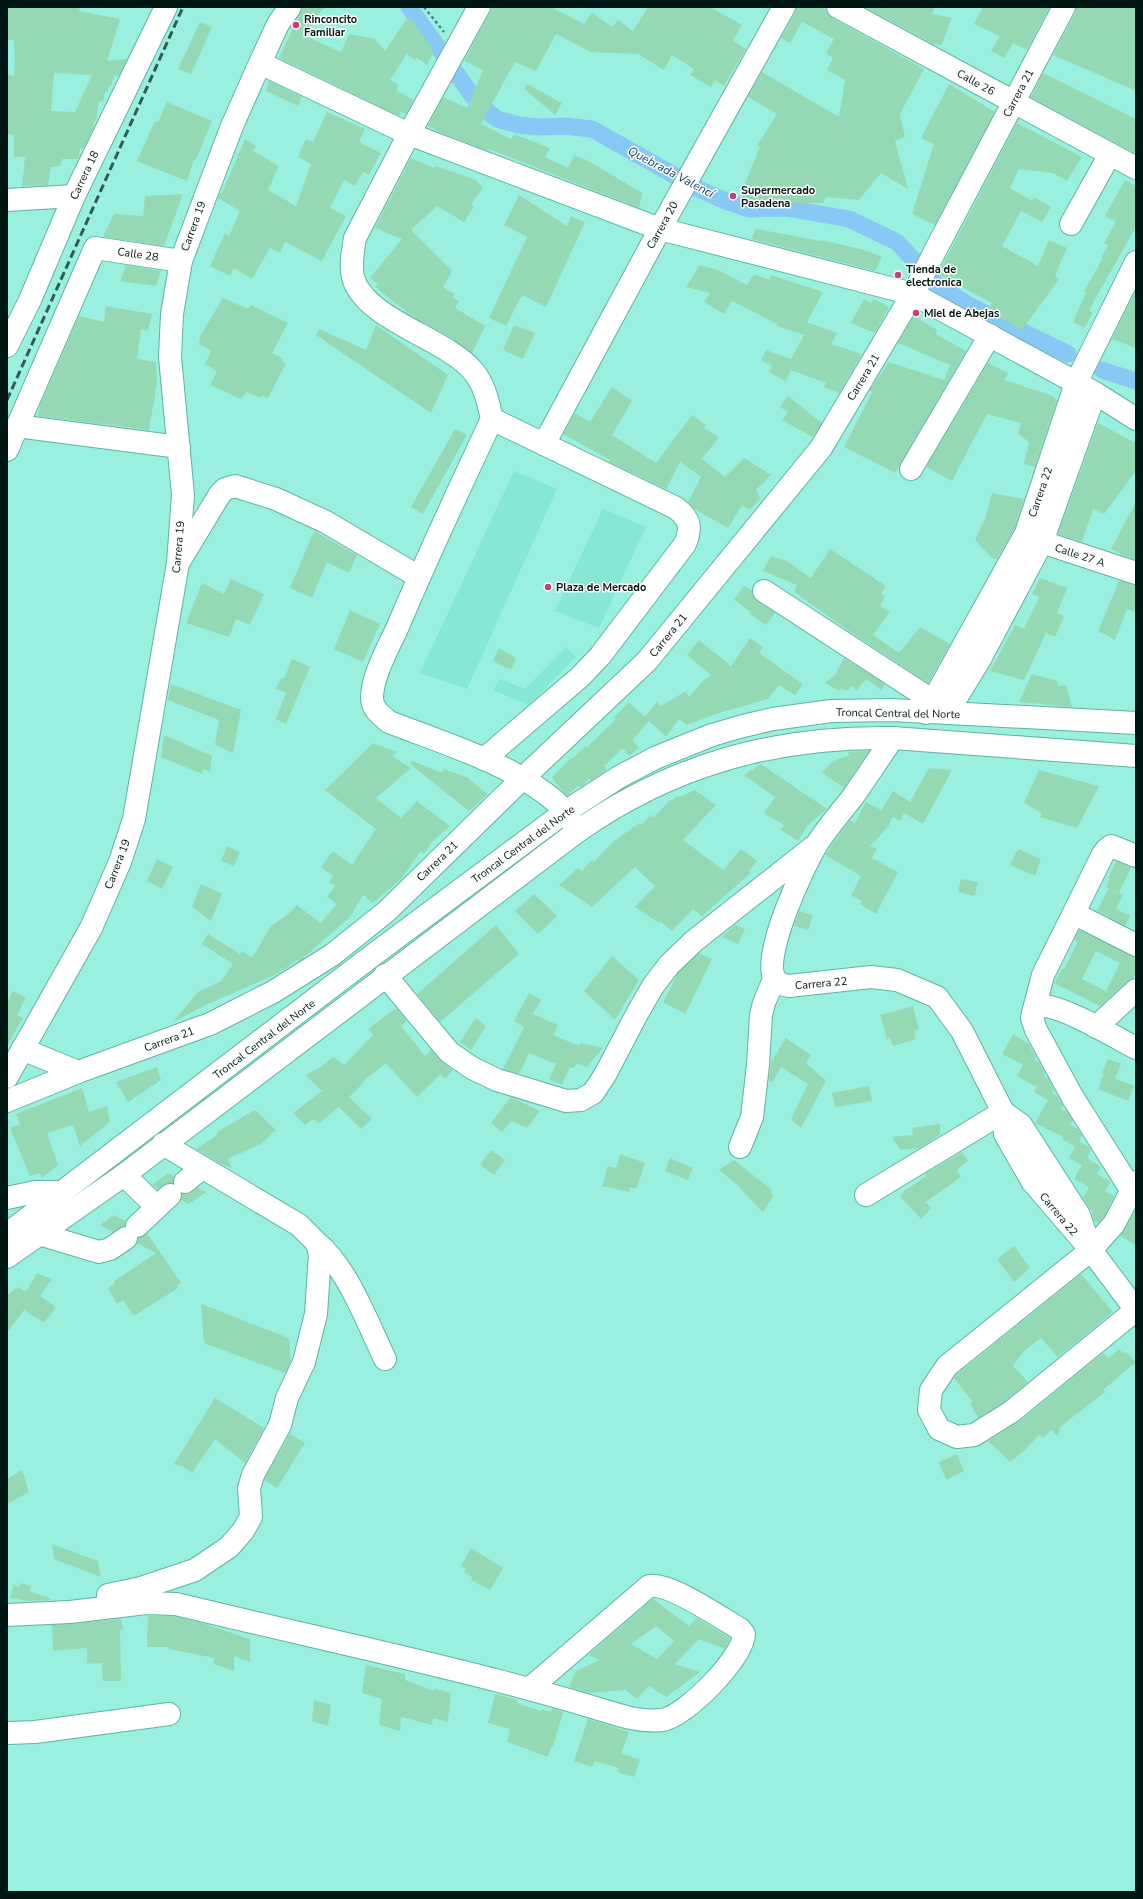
<svg xmlns="http://www.w3.org/2000/svg" width="1143" height="1899" font-family="'Nunito Sans',sans-serif">
  <rect width="100%" height="100%" fill="#9af0de"/>
  <g fill="#85e7d4">
    <polygon points="514,471 557,489 467,689 420,673"/>
    <polygon points="603,509 646,527 599,628 555,611"/>
    <polygon points="566,647 576,657 529,705 493,690 500,679 525,689"/>
  </g>
  <g fill="none" stroke-linecap="round" stroke-linejoin="round">
    <g stroke="#88c8f4" stroke-width="17">
      <polyline points="409,7 474,98 483,108 497,119 518,125 541,127 565,126 592,129 697,188 725,201 749,209 786,208 849,219 897,242 935,283 970,306 1068,354"/>
      <polyline points="1102,370 1136,381"/>
    </g>
  </g>
  <g fill="#95d9b4" fill-rule="evenodd">
    <path d="M7,7H80L79,11L120,19L107,61L127,59L119,76H114L111,86H109L108,92H105L103,102L99,101L96,121H94L93,129L83,149H80L78,159H62L61,166L51,167L48,185L22,186L25,157H14V135L7,134L8,75L14,76L15,60L14,40H7ZM54,73L92,75L75,112L51,111Z"/>
    <polygon points="303,7 324,7 305,36 341,52 349,34 375,39 385,51 409,16 434,51 427,65 417,58 415,60 407,54 390,80 399,85 396,90 413,100 406,114 401,112 399,116 279,58"/>
    <polygon points="493,7 551,7 584,24 592,12 612,27 618,20 633,31 648,7 710,7 742,25 733,40 746,49 724,86 715,80 711,87 690,75 694,69 672,55 664,70 638,54 591,52 556,34 536,71 515,62 481,124 511,139 514,134 550,148 545,157 568,168 574,155 592,163 642,193 639,208 489,149 488,151 444,134 428,126 443,97 467,108 483,70 464,61"/>
    <polygon points="796,7 821,7 826,10 832,18 924,69 900,114 905,137 895,141 908,189 881,173 859,200 827,197 823,203 739,203 745,189 743,188 760,147 757,146 777,114 748,97 762,72 839,117 845,80 827,70 833,58 826,53 834,39 802,22 790,43 781,38 795,13"/>
    <polygon points="864,7 935,7 932,14 952,18 941,46 935,43 935,45"/>
    <polygon points="983,7 1050,7 1027,50 1013,43 1004,58 991,51 1000,36 974,24"/>
    <polygon points="1076,7 1136,7 1136,91 1053,55 1075,13"/>
    <polygon points="200,22 212,27 191,74 178,69"/>
    <polygon points="1043,73 1136,119 1136,154 1031,97"/>
    <polygon points="269,81 302,97 298,106 266,91"/>
    <polygon points="527,84 562,103 555,115 524,89"/>
    <polygon points="949,84 995,112 935,225 912,214 934,144 921,138"/>
    <polygon points="167,102 212,121 196,160 194,159 187,181 137,161 155,121 158,122"/>
    <polygon points="327,112 365,129 359,142 381,153 369,175 363,172 355,186 344,180 330,208 346,216 322,261 285,242 280,253 270,248 252,279 234,268 230,276 210,266 225,233 229,236 240,211 218,198 220,193 222,193 245,139 256,146 253,151 279,166 268,190 296,206 311,164 298,157 306,139 313,142"/>
    <polygon points="1017,123 1082,157 1067,181 1053,173 1019,169 1010,188 1032,201 1034,197 1051,207 1042,222 1021,211 1002,246 1038,266 1049,240 1067,248 1055,276 1059,279 1022,330 987,311 992,303 938,274"/>
    <polygon points="411,158 434,168 436,166 476,180 483,188 471,204 474,207 464,222 437,206 411,230 452,271 443,287 455,294 453,298 459,301 455,308 485,326 472,353 450,337 413,317 375,287 378,284 370,278 402,239 375,228"/>
    <polygon points="1125,180 1136,186 1136,227 1089,310 1093,313 1084,328 1073,322 1086,292 1084,291 1103,258 1101,257 1108,246 1104,243 1116,222 1105,216"/>
    <polygon points="183,194 164,246 103,237 114,214 143,216 145,196"/>
    <polygon points="519,195 567,226 571,216 585,222 546,307 522,295 506,326 489,318 527,237 504,225"/>
    <polygon points="756,229 821,241 822,240 864,250 882,257 875,271 751,239"/>
    <polygon points="126,265 161,271 156,286 120,281"/>
    <polygon points="700,265 718,270 747,285 754,274 769,280 771,275 823,292 807,322 837,333 831,344 862,354 839,393 824,387 826,383 791,370 786,381 769,372 772,366 761,360 766,350 791,359 804,335 777,326 777,324 732,301 724,314 704,302 710,293 686,287"/>
    <polygon points="1136,290 1136,348 1112,339"/>
    <polygon points="223,298 248,309 251,305 288,323 272,353 283,359 282,361 286,363 268,398 261,395 261,398 247,392 241,399 210,385 217,371 205,364 211,351 199,344 200,336"/>
    <polygon points="864,299 871,303 873,299 889,307 875,333 851,323"/>
    <polygon points="106,306 152,314 148,331 141,329 137,359 156,362 157,383 149,430 38,416 40,405 79,316 104,322"/>
    <polygon points="914,316 937,330 936,334 966,351 895,473 844,447 872,392 869,391 889,362 944,380 950,365 898,343"/>
    <polygon points="376,325 448,375 431,413 316,335 319,329 366,350"/>
    <polygon points="514,325 535,333 523,359 503,350"/>
    <polygon points="988,363 1008,373 1005,380 1053,396 1057,401 1035,467 1024,464 1029,442 1018,434 1021,423 987,414 952,481 926,467"/>
    <polygon points="612,387 632,401 612,435 656,463 692,415 706,425 704,428 719,437 702,459 725,477 744,458 771,475 756,490 758,492 757,493 761,498 750,510 742,505 728,528 696,510 688,502 701,477 680,462 666,489 609,462 610,460 563,434 575,413 590,422"/>
    <polygon points="788,396 822,423 813,437 782,420 788,412 780,407"/>
    <polygon points="1098,423 1136,443 1136,471 1104,514 1093,509 1082,542 1058,534"/>
    <polygon points="455,429 467,435 423,514 411,507"/>
    <polygon points="992,493 1024,499 1015,528 997,559 992,558 975,540 986,516"/>
    <polygon points="1136,502 1136,560 1119,554 1120,553 1111,549"/>
    <polygon points="314,531 357,555 349,573 327,562 312,598 290,588"/>
    <polygon points="830,549 886,586 881,594 885,596 880,606 890,612 873,635 899,653 920,627 950,644 928,683 855,635 794,592 797,585 763,571 771,556 787,561 811,578"/>
    <polygon points="1040,578 1067,588 1057,613 1064,616 1055,637 1046,633 1024,680 990,671 1015,625 1024,629 1039,597 1032,594"/>
    <polygon points="231,579 264,594 250,625 236,619 229,637 186,623 202,583 224,594"/>
    <polygon points="1119,581 1136,585 1136,612 1127,609 1115,640 1098,631"/>
    <polygon points="744,586 752,590 753,596 757,601 775,613 766,625 750,614 751,612 734,600"/>
    <polygon points="350,610 380,624 363,662 334,649"/>
    <polygon points="750,638 763,647 759,653 803,684 795,695 779,685 768,699 716,714 687,725 679,719 666,737 649,721 632,740 639,748 629,756 623,748 604,766 607,769 604,772 591,781 589,778 583,786 580,787 578,786 567,796 554,781 552,777 571,758 572,759 585,746 586,748 616,719 614,717 629,702 645,717 657,702 661,706 686,691 689,697 704,680 711,675 687,655 699,640 731,666"/>
    <polygon points="499,648 516,658 511,670 493,661"/>
    <polygon points="844,658 885,684 881,690 866,679 857,690 851,686 847,691 841,688 839,691 825,683 835,675"/>
    <polygon points="292,659 310,667 286,724 276,719 286,693 276,689 281,678 284,679"/>
    <polygon points="1032,674 1058,681 1058,686 1066,685 1072,707 1019,702"/>
    <polygon points="171,684 241,710 233,753 215,745 219,720 168,700"/>
    <polygon points="164,735 212,756 210,772 203,769 202,774 161,757"/>
    <polygon points="373,743 397,752 392,756 411,768 376,798 401,818 417,801 450,826 432,842 424,854 421,851 402,878 373,903 363,895 350,917 302,959 299,961 297,960 279,973 208,1004 173,1022 198,992 221,981 233,964 202,944 208,934 240,954 242,951 252,958 271,926 288,914 297,905 321,923 337,904 327,897 335,886 329,882 333,876 321,867 333,851 352,865 376,829 325,790"/>
    <polygon points="869,751 844,788 822,773 833,761 850,755 847,752"/>
    <polygon points="412,761 442,773 444,769 469,778 471,781 488,794 469,811 410,764"/>
    <polygon points="761,764 827,809 808,825 798,841 781,830 784,825 764,813 775,797 744,775"/>
    <polygon points="929,768 952,770 923,824 904,813 900,821 893,817 888,827 870,846 877,849 872,858 898,872 876,914 860,904 862,901 851,895 861,876 825,855 850,820 855,823 866,802 881,810 893,791 910,802"/>
    <polygon points="1039,770 1099,786 1077,828 1040,817 1042,813 1024,803"/>
    <polygon points="695,790 716,805 683,840 723,870 741,849 757,861 749,871 751,873 702,916 693,909 672,931 660,921 659,923 635,907 655,886 635,867 592,907 559,885 578,868 582,871 592,860 594,862 614,841 639,823 641,825 651,815 654,817 670,800 672,801 677,796 680,797"/>
    <polygon points="227,846 240,852 234,866 221,861"/>
    <polygon points="1018,849 1041,859 1035,876 1010,865"/>
    <polygon points="157,859 173,867 162,889 147,881"/>
    <polygon points="1116,861 1131,868 1119,893 1123,895 1116,909 1130,916 1125,926 1097,911 1108,889 1118,893 1106,887 1110,879 1108,878"/>
    <polygon points="961,879 978,882 975,896 958,892"/>
    <polygon points="201,884 222,894 211,921 192,907"/>
    <polygon points="534,894 557,916 538,934 515,911"/>
    <polygon points="799,911 813,915 808,930 794,926"/>
    <polygon points="496,925 519,954 440,1022 417,994"/>
    <polygon points="735,925 745,929 738,944 722,937"/>
    <path d="M1079,930L1136,957V973L1133,978L1128,981L1100,1006L1054,983L1062,969H1064L1078,941L1074,940ZM1096,951L1120,963L1106,991L1082,979Z"/>
    <polygon points="699,953 712,959 685,1014 663,1002 678,973"/>
    <polygon points="612,956 639,980 615,1020 584,991"/>
    <polygon points="13,991 26,998 17,1015 23,1018 7,1046 7,1002"/>
    <polygon points="529,993 541,1000 533,1014 558,1025 553,1035 579,1046 581,1043 603,1048 587,1067 577,1063 574,1068 570,1067 562,1085 549,1079 556,1064 529,1053 519,1074 503,1069 524,1027 514,1021"/>
    <polygon points="913,1006 919,1029 914,1031 916,1039 893,1046 890,1038 887,1039 880,1015"/>
    <polygon points="396,1008 407,1021 401,1026 425,1056 431,1050 442,1062 453,1070 445,1079 441,1074 417,1097 386,1063 363,1081 364,1082 349,1097 372,1119 361,1129 339,1107 319,1123 313,1119 305,1125 293,1113 322,1091 305,1075 321,1067 333,1057 344,1065 373,1035 368,1029"/>
    <polygon points="476,1018 486,1026 471,1050 460,1042"/>
    <polygon points="1013,1034 1030,1045 1031,1049 1036,1056 1034,1060 1039,1062 1045,1073 1043,1076 1048,1078 1054,1090 1052,1093 1057,1096 1063,1105 1061,1109 1067,1112 1073,1121 1070,1125 1078,1129 1082,1135 1079,1141 1089,1147 1091,1150 1087,1158 1101,1167 1097,1174 1111,1182 1105,1191 1114,1196 1104,1217 1098,1223 1094,1220 1092,1214 1093,1211 1090,1209 1083,1198 1089,1187 1074,1179 1082,1165 1069,1158 1075,1147 1062,1139 1063,1137 1035,1123 1048,1100 1034,1092 1037,1087 1017,1076 1023,1065 1002,1054"/>
    <polygon points="786,1038 811,1055 806,1063 826,1081 801,1128 791,1119 808,1084 781,1067 772,1083 769,1080 771,1062"/>
    <polygon points="1108,1059 1121,1064 1115,1079 1102,1073"/>
    <polygon points="157,1067 161,1080 128,1102 116,1082"/>
    <polygon points="1104,1074 1134,1086 1128,1101 1098,1089"/>
    <polygon points="869,1086 872,1101 835,1107 832,1093"/>
    <polygon points="82,1088 89,1112 107,1106 110,1122 80,1146 73,1125 47,1133 58,1165 42,1178 40,1173 30,1176 10,1128 20,1124 16,1114"/>
    <polygon points="511,1097 540,1111 527,1128 511,1121 502,1132 491,1123"/>
    <polygon points="255,1110 276,1130 261,1144 228,1159 232,1168 221,1164 196,1149 217,1135 217,1132"/>
    <polygon points="940,1124 940,1135 919,1148 900,1150 892,1137 913,1135 912,1128"/>
    <polygon points="491,1150 505,1160 494,1175 480,1165"/>
    <polygon points="962,1152 968,1161 957,1170 961,1177 926,1202 931,1208 921,1219 900,1196 904,1193 903,1192 926,1176 925,1174"/>
    <polygon points="620,1154 645,1163 636,1189 630,1187 629,1192 602,1186 608,1166 616,1168"/>
    <polygon points="670,1158 693,1168 688,1180 665,1171"/>
    <polygon points="734,1160 772,1190 771,1193 774,1195 763,1212 736,1184 719,1170"/>
    <polygon points="168,1173 174,1176 173,1183 167,1183 158,1189 152,1185"/>
    <polygon points="198,1188 206,1192 189,1204 181,1200 182,1194 187,1194"/>
    <polygon points="1136,1209 1136,1245 1120,1236"/>
    <polygon points="114,1215 126,1221 125,1226 113,1232 100,1225"/>
    <polygon points="147,1233 181,1283 177,1285 178,1288 134,1316 123,1300 117,1304 108,1288 115,1283 114,1281 156,1253 137,1243 138,1238"/>
    <polygon points="1014,1246 1030,1268 1014,1282 997,1259"/>
    <polygon points="37,1273 52,1279 40,1296 56,1307 44,1323 24,1310 7,1333 7,1295 18,1287 26,1292"/>
    <polygon points="1081,1274 1113,1312 1058,1357 1041,1338 1024,1351 1013,1366 1028,1382 1004,1402 978,1418 970,1403 972,1401 954,1378 956,1375"/>
    <polygon points="201,1304 289,1338 291,1360 285,1373 204,1343"/>
    <polygon points="1119,1349 1123,1353 1126,1352 1136,1362 1103,1390 1105,1392 1060,1427 1058,1436 1051,1430 1043,1438 1039,1435 1024,1451 1010,1462 988,1441 1019,1422 1103,1353 1109,1358"/>
    <polygon points="215,1398 264,1428 245,1463 215,1439 192,1473 182,1466 174,1464"/>
    <polygon points="290,1434 305,1443 277,1488 264,1480"/>
    <polygon points="957,1454 964,1471 946,1480 939,1462"/>
    <polygon points="22,1470 29,1492 7,1504 7,1479"/>
    <polygon points="52,1544 98,1561 101,1577 54,1559"/>
    <polygon points="471,1548 503,1568 490,1590 471,1580 472,1577 464,1572 466,1569 461,1566"/>
    <polygon points="21,1583 31,1586 30,1591 51,1599 51,1600 28,1601 10,1598 14,1585 19,1587"/>
    <path d="M653,1599L689,1626L697,1618L730,1638L725,1649L699,1639L675,1664L700,1672L666,1697L649,1686L637,1699L626,1690L588,1693L569,1687L576,1671L599,1660L588,1655ZM656,1626L674,1641L657,1659L631,1644Z"/>
    <polygon points="148,1616 174,1616 205,1624 250,1639 250,1662 234,1656 234,1671 214,1664 214,1658 169,1649 169,1647 147,1647"/>
    <polygon points="121,1619 123,1630 120,1630 121,1681 103,1681 102,1663 87,1664 87,1648 53,1651 52,1625"/>
    <polygon points="366,1665 405,1674 405,1680 434,1691 434,1688 451,1693 448,1722 433,1718 432,1725 401,1717 400,1731 379,1725 382,1699 362,1693"/>
    <polygon points="495,1694 517,1700 517,1703 541,1711 542,1709 551,1712 552,1708 563,1712 553,1747 551,1747 548,1757 507,1742 510,1729 488,1723"/>
    <polygon points="314,1700 331,1705 328,1726 312,1721"/>
    <polygon points="588,1719 629,1732 621,1753 640,1760 634,1777 617,1772 619,1768 595,1761 592,1767 574,1761"/>
  </g>
  <g fill="none" stroke-linecap="round" stroke-linejoin="round">
    <defs>
      <g id="minor">
        <path d="M479,7L409,134L355,238C353,251 350,264 353,277C363,319 446,338 473,371C485,385 488,402 492,419C460,487 428,555 399,624C390,645 372,675 372,698C372,709 381,715 389,722C443,743 511,763 556,802C565,810 571,821 578,831"/>
        <polyline points="838,7 1136,168"/>
        <polyline points="260,63 409,134 660,229 913,294 1095,393 1136,419"/>
        <polyline points="7,200 74,196"/>
        <polyline points="1071,224 1110,154"/>
        <polyline points="7,346 30,300 74,196 166,7"/>
        <polyline points="17,426 179,447"/>
        <polyline points="544,444 660,229 784,7"/>
        <polyline points="7,450 95,248 181,261"/>
        <polyline points="911,469 990,335"/>
        <polyline points="1030,535 1042,542 1136,573"/>
        <polyline points="180,560 220,494 225,489 235,486 276,499 326,522 419,577"/>
        <polyline points="764,591 933,701 948,705"/>
        <polyline points="926,713 1026,533 1076,383 1136,262"/>
        <polyline points="947,713 980,659 1042,542 1095,393"/>
        <path d="M893,738C879,758 866,778 852,798C840,813 827,828 817,844C803,867 763,953 774,977C776,983 783,985 789,986L871,977L897,980L937,997L962,1031L1003,1112L1005,1134L1032,1181L1091,1250L1136,1310"/>
        <path d="M484,759L580,677L600,656L685,544C692,527 690,519 676,508L492,419"/>
        <polyline points="1075,914 1136,945"/>
        <polyline points="385,975 449,1052 472,1068 497,1080 566,1101 581,1100 593,1093 605,1075 638,1012 653,986 669,965 694,941 812,848"/>
        <polyline points="1033,1013 1043,975 1103,854 1107,849 1111,846 1136,856"/>
        <polyline points="1096,1027 1136,990"/>
        <polyline points="22,1049 78,1072"/>
        <polyline points="7,1077 91,928 120,862 134,819 178,563 183,495 170,357 172,314 181,261 232,126 260,63 278,24 290,7"/>
        <polyline points="7,1101 78,1072 210,1024 273,992 332,955 387,911 522,779 647,661 821,448 918,285 936,249 1064,7"/>
        <polyline points="1003,1112 1021,1125 1079,1215 1087,1239"/>
        <polyline points="740,1147 752,1117 758,1065 761,1015 764,1003 774,979"/>
        <polyline points="124,1175 157,1207"/>
        <polyline points="185,1182 202,1168"/>
        <polyline points="1136,1182 1114,1224 1091,1250 947,1366 931,1390 929,1410 939,1429 957,1437 974,1435 1011,1412 1136,1310"/>
        <path d="M1132,1191L1073,1098L1036,1030L1032,1018L1033,1013C1037,1009 1041,1005 1046,1006C1070,1010 1113,1036 1136,1048"/>
        <polyline points="866,1195 1003,1112"/>
        <polyline points="7,1198 35,1192 62,1192"/>
        <polyline points="137,1226 170,1195"/>
        <polyline points="39,1234 99,1252 110,1249 126,1238"/>
        <path d="M317,1243C347,1267 368,1324 385,1359"/>
        <polyline points="108,1595 141,1588 195,1570 229,1547 243,1531 251,1517 249,1488 253,1475 280,1425 287,1398 304,1362 316,1314 320,1255 317,1243 299,1225 163,1144"/>
        <path d="M7,1615L70,1612L146,1603L176,1604C283,1630 391,1653 499,1681C529,1689 559,1697 589,1706C613,1713 637,1723 662,1720C685,1717 744,1657 744,1634L740,1629C721,1618 669,1582 649,1586L529,1689"/>
        <polyline points="7,1733 35,1732 169,1714"/>
      </g>
      <g id="highway">
        <polyline points="7,1234 373,955 565,812 619,777 655,758 712,735 743,726 773,719 831,711 892,710 1136,723"/>
        <path d="M7,1257L124,1175L578,831C673,764 777,736 893,738L1136,756"/>
      </g>
    </defs>
    <use href="#minor" stroke="#5eb3a3" stroke-width="24"/>
    <use href="#highway" stroke="#5eb3a3" stroke-width="24"/>
    <polyline stroke="#4c8176" stroke-width="2.5" stroke-dasharray="3 3" stroke-linecap="butt" points="424,7 444,32"/>
    <use href="#minor" stroke="#fff" stroke-width="22"/>
    <use href="#highway" stroke="#fff" stroke-width="22"/>
    <polyline stroke="#315b53" stroke-width="3" stroke-dasharray="8 4" stroke-linecap="butt" points="7,400 183,7"/>
  </g>
  <g fill="#c73d75" stroke="#fdfdfd" stroke-width="1.5">
    <circle cx="296" cy="25" r="4"/>
    <circle cx="733" cy="196" r="4"/>
    <circle cx="898" cy="275" r="4"/>
    <circle cx="916" cy="313" r="4"/>
    <circle cx="548" cy="587" r="4"/>
  </g>
  <g text-anchor="middle" stroke-width="3" stroke-linejoin="round" paint-order="stroke">
    <g font-size="11" font-weight="bold" fill="#001612" stroke="#fdfdfd" text-anchor="start">
      <text x="304" y="23">Rinconcito<tspan x="304" dy="13">Familiar</tspan></text>
      <text x="741" y="194">Supermercado<tspan x="741" dy="13">Pasadena</tspan></text>
      <text x="906" y="273">Tienda de<tspan x="906" dy="13">electronica</tspan></text>
      <text x="924" y="317">Miel de Abejas</text>
      <text x="556" y="591">Plaza de Mercado</text>
    </g>
    <g font-size="11" fill="#001612" stroke="#fdfdfd">
      <text transform="translate(976 82) rotate(29)" y="4">Calle 26</text>
      <text transform="translate(1018 93) rotate(-62)" y="4">Carrera 21</text>
      <text transform="translate(84 175) rotate(-65)" y="4">Carrera 18</text>
      <text transform="translate(662 225) rotate(-61)" y="4">Carrera 20</text>
      <text transform="translate(193 226) rotate(-70)" y="4">Carrera 19</text>
      <text transform="translate(138 254) rotate(8)" y="4">Calle 28</text>
      <text transform="translate(863 377) rotate(-59)" y="4">Carrera 21</text>
      <text transform="translate(1040 492) rotate(-71)" y="4">Carrera 22</text>
      <text transform="translate(178 547) rotate(-85)" y="4">Carrera 19</text>
      <text transform="translate(1080 555) rotate(18)" y="4">Calle 27 A</text>
      <text transform="translate(668 635) rotate(-51)" y="4">Carrera 21</text>
      <text transform="translate(898 713) rotate(1)" y="4">Troncal Central del Norte</text>
      <text transform="translate(523 844) rotate(-36)" y="4">Troncal Central del Norte</text>
      <text transform="translate(437 861) rotate(-44)" y="4">Carrera 21</text>
      <text transform="translate(117 864) rotate(-69)" y="4">Carrera 19</text>
      <text transform="translate(821 983) rotate(-5)" y="4">Carrera 22</text>
      <text transform="translate(169 1039) rotate(-20)" y="4">Carrera 21</text>
      <text transform="translate(264 1039) rotate(-37)" y="4">Troncal Central del Norte</text>
      <text transform="translate(1059 1214) rotate(50)" y="4">Carrera 22</text>
    </g>
    <g font-size="12" font-style="italic" fill="#0c3f5c" stroke="#fdfdfd">
      <text transform="translate(671 172) rotate(28)" y="4">Quebrada Valencí</text>
    </g>
  </g>
  <rect width="1143" height="1899" fill="none" stroke="#001612" stroke-width="16"/>
</svg>
